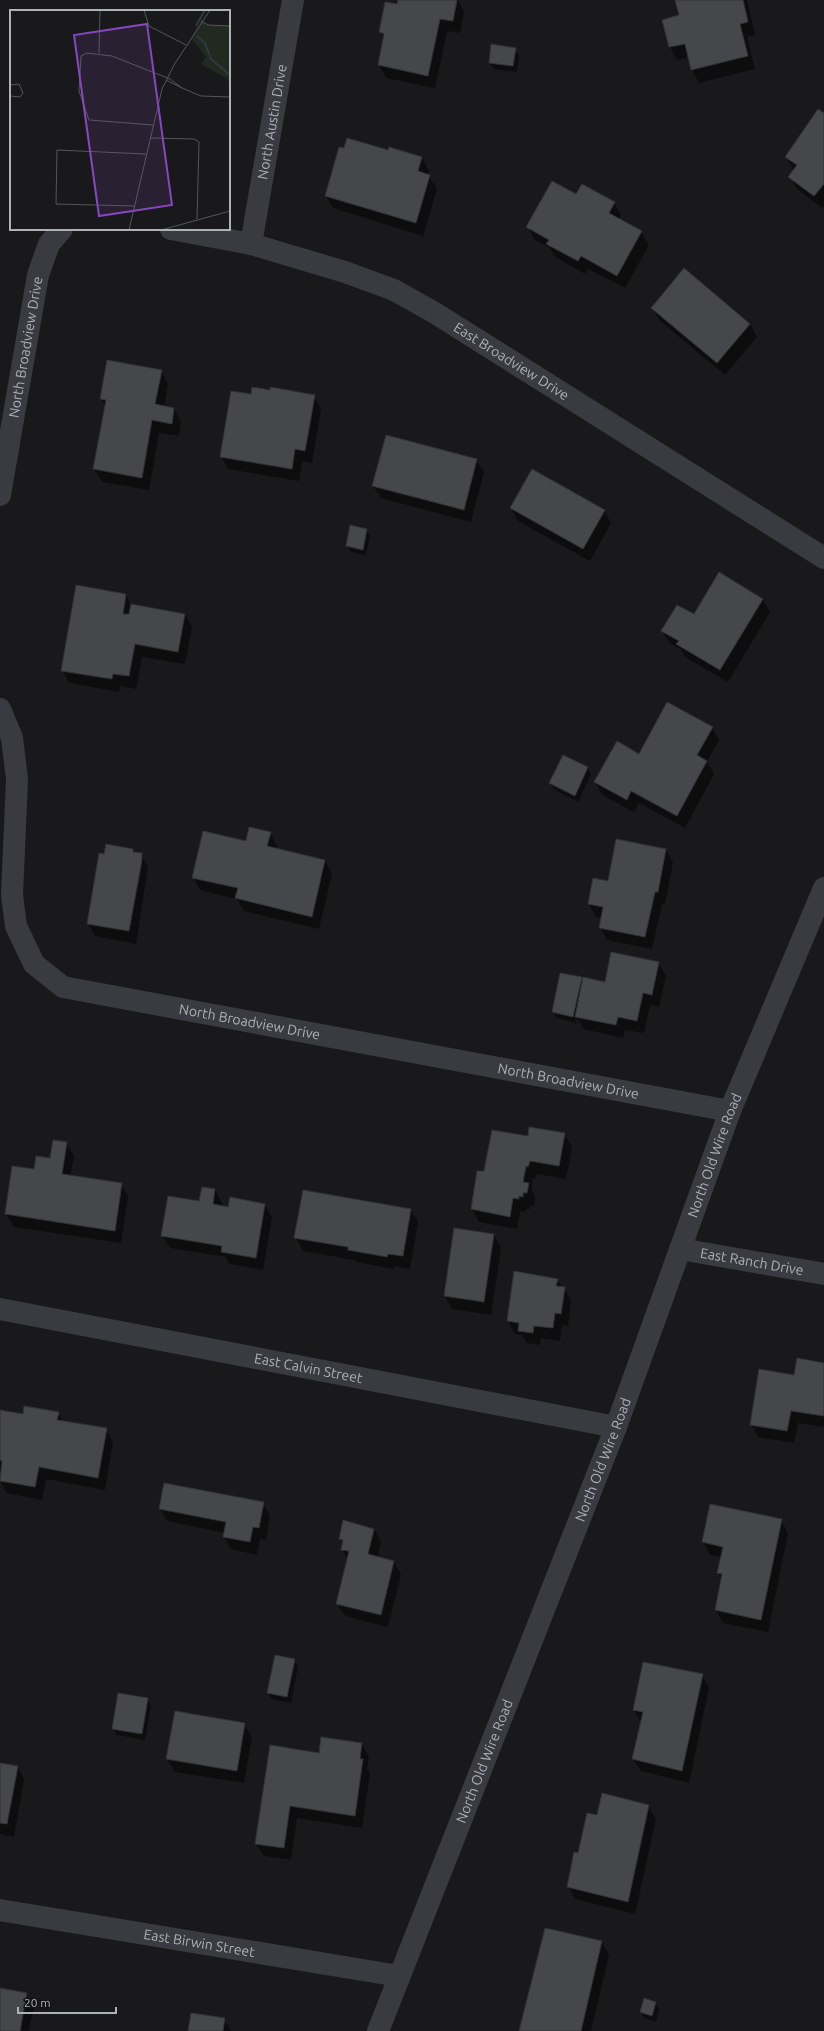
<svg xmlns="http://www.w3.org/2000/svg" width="824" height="2031" font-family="Ubuntu,sans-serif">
  <rect width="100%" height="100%" fill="#19191b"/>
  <g fill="#0007">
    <polygon points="399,0 458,0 464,12 460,33 447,31 435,88 386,78 379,65 384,40 380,32 398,5"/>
    <polygon points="676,0 747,0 755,35 747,37 755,69 699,83 692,70 689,57 677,60 670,47 663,20 680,16"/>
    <polygon points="515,49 519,55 517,72 494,69 490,63"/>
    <polygon points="824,114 824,205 822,208 797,189 790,177 794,170 786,157"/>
    <polygon points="390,149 422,158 429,171 428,175 437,189 423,236 333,208 326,196 389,152"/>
    <polygon points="577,196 614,203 621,215 619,219 641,232 649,245 625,288 588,269 585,274 555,257 550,248 535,240 528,227"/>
    <polygon points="652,308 750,324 757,337 725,375 660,321"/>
    <polygon points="161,371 168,384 164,407 174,409 181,422 179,436 159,433 149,490 102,482 94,469 106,407 101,399"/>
    <polygon points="252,395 314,396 321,409 312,463 302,461 299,481 228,469 221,456"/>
    <polygon points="476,460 484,472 471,522 381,498 373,486"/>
    <polygon points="511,508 604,510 611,523 590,561 518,521"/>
    <polygon points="366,530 370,536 366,555 351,552 347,546"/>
    <polygon points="719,573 763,600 770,612 728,682 685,657 681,650 670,643 662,631 694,616"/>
    <polygon points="126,595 131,605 185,614 192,627 185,664 142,657 136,689 120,686 119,692 69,683 62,670"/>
    <polygon points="712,727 719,740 707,762 714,774 685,828 639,803 634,812 602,795 595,782"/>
    <polygon points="563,756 588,768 591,774 578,802 554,789 550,783"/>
    <polygon points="270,833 277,846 276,850 325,861 332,874 319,929 244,911 237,899 200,890 193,877 246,842"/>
    <polygon points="133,849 135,854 141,854 148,867 136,944 95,936 88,923 105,855"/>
    <polygon points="666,850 673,862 665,904 662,904 652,949 607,940 600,927 602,918 596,917 589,904 608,882"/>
    <polygon points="658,963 666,975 659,1007 650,1005 644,1033 625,1030 623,1038 584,1029 577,1018 576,1023 557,1018 553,1012 582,978 584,981 606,983"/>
    <polygon points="564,1134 572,1147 566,1179 537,1174 535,1179 533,1178 531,1189 535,1197 534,1206 530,1205 530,1209 526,1209 526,1212 520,1211 517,1229 479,1222 472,1209 478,1172 485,1172 529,1137"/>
    <polygon points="66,1143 74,1156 70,1176 121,1184 128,1196 121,1243 14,1227 6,1214 35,1170 51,1159"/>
    <polygon points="202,1188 215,1190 222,1203 222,1206 229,1208 264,1204 272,1217 263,1270 229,1264 226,1257 170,1248 162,1235 200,1202"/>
    <polygon points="411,1210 418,1222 410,1269 394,1266 394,1269 356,1262 355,1260 303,1251 296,1238"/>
    <polygon points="494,1235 501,1248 491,1315 452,1309 445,1296"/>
    <polygon points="515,1273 557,1280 562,1288 564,1288 571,1301 568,1326 562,1325 560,1341 541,1338 540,1345 527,1343 522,1335 515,1334 508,1321"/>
    <polygon points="824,1364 824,1427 798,1423 794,1443 758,1437 751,1424 795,1376"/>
    <polygon points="0,1411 24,1416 58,1413 63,1422 106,1429 113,1442 105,1490 46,1479 42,1500 7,1493 0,1481 2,1472 0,1471"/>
    <polygon points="263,1503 270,1516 266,1540 260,1539 257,1555 231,1549 224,1537 225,1533 167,1521 160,1508"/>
    <polygon points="781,1520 788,1533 768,1632 723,1623 716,1610 722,1579 718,1573 722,1557 710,1555 703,1542"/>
    <polygon points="374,1529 381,1542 377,1558 394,1562 401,1575 388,1627 345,1616 337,1604 348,1560 342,1549 343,1544 340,1539"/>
    <polygon points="294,1660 298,1666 291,1703 272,1699 268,1693"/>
    <polygon points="702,1675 709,1688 689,1783 641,1771 633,1759 641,1723 634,1710"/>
    <polygon points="147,1699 151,1705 145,1740 117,1735 113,1729"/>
    <polygon points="244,1724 252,1737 244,1783 175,1772 167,1759"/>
    <polygon points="362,1744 369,1757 367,1769 370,1773 362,1828 297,1818 291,1860 264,1856 256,1844 320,1754"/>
    <polygon points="0,1764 17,1766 24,1779 14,1837 0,1834"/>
    <polygon points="648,1806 656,1819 635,1914 575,1899 568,1886 579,1854 598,1816"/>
    <polygon points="602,1942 609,1955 591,2031 520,2031"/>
    <polygon points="0,1989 26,1994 34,2006 29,2031 0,2031"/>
    <polygon points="655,2002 659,2009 656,2022 644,2018 641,2012"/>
    <polygon points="224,2019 231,2031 189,2031"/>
  </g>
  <g fill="#46474b" stroke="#333337">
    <polygon points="398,0 457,0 453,21 440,19 428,76 378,65 384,34 379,32 385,2 397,4"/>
    <polygon points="675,0 743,0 748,22 740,24 748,56 691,70 685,44 669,47 662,20 679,15"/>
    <polygon points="491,44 516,48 513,66 489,63"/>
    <polygon points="818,109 824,113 824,184 814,196 788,177 797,165 785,157"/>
    <polygon points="347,138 388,150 389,147 422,157 418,171 430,175 416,223 325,196 339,147 344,148"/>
    <polygon points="552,181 576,194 582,184 615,202 609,213 642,231 617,276 581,256 578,261 546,244 549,240 526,227"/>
    <polygon points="684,268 750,324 717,363 651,308"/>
    <polygon points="107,360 162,370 155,404 174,408 172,424 152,420 142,478 93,469 106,400 100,399"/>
    <polygon points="252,387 270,390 270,387 315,395 305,451 295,449 292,469 220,457 231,391 251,394"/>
    <polygon points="386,435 477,459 464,510 372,486"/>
    <polygon points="532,469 605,510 583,549 510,508"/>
    <polygon points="350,525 367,529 363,550 346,546"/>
    <polygon points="719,572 763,599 720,670 676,644 679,641 661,631 677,605 694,614"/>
    <polygon points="76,585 126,594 123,614 129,614 131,604 185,614 178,652 135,644 129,676 113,674 112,679 61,671"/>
    <polygon points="667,702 713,727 697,755 707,761 677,816 631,791 627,800 594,782 617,741 639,754"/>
    <polygon points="563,755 588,767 575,796 549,783"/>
    <polygon points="249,827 271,832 267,846 325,860 312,917 235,898 238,888 192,878 203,831 246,841"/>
    <polygon points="616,839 666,849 658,892 655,892 645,937 599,928 603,907 588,904 593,878 608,881"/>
    <polygon points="106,844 133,849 133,852 142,853 142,860 129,931 87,924 99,853 104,854"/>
    <polygon points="611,952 659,962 652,995 643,993 637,1021 618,1017 616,1025 575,1017 583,977 605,982"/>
    <polygon points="560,973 582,977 573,1017 552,1012"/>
    <polygon points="529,1127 565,1133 559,1166 530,1161 528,1167 526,1166 523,1182 529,1183 527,1193 523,1193 523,1197 519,1196 519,1199 513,1198 510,1217 471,1209 477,1171 484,1171 492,1130 528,1136"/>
    <polygon points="53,1140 67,1142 62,1174 122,1183 115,1231 5,1214 12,1166 34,1169 36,1156 50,1158"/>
    <polygon points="202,1187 215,1189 213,1204 228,1207 230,1197 265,1204 256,1258 221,1252 222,1246 161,1236 168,1196 199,1201"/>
    <polygon points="303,1190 411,1209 403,1256 388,1254 387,1257 348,1250 348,1247 294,1238"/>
    <polygon points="454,1228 494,1234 484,1302 444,1296"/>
    <polygon points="514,1271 558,1279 556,1286 565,1287 561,1314 555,1313 553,1328 534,1326 533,1333 518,1331 519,1323 507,1321"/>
    <polygon points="797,1358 824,1363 824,1416 791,1411 787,1431 750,1425 759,1369 794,1375"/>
    <polygon points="24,1406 59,1412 57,1420 107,1428 98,1478 39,1467 35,1487 0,1481 2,1461 0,1460 0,1410 23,1414"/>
    <polygon points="164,1483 264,1502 259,1528 253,1527 250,1542 223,1537 226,1522 159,1509"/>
    <polygon points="710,1504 782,1519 761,1620 715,1610 722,1574 717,1573 723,1547 702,1542"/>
    <polygon points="343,1520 374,1529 368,1554 394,1561 381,1615 336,1604 349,1551 341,1550 343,1540 339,1539"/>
    <polygon points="275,1655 295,1659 287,1697 267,1693"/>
    <polygon points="643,1662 703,1674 682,1771 632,1759 643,1712 633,1710"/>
    <polygon points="118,1693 148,1698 142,1734 112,1729"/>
    <polygon points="175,1711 245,1723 237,1771 166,1759"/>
    <polygon points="321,1737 362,1743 360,1759 363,1759 355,1816 290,1806 284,1848 255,1844 270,1745 319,1753"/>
    <polygon points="0,1763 18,1766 7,1824 0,1823"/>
    <polygon points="602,1793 649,1805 628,1902 567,1887 574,1852 578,1853 587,1813 597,1815"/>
    <polygon points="545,1928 602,1941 581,2031 519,2031"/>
    <polygon points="0,1988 27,1993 20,2031 0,2031"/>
    <polygon points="644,1998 656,2002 652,2016 640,2012"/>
    <polygon points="191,2013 225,2018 223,2031 188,2031"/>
  </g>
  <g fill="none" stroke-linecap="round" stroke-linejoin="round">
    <g stroke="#3a3b40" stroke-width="22">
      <path id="s1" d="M171,229L251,244L345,272L394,290L435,313L824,558"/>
      <path id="s2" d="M251,244L293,0"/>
      <path id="s3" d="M0,495L38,275L49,244L62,229"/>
      <path id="s4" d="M0,709L12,738L17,779L12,895L16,926L34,964L63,987L730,1111"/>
      <path id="s5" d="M680,1249L824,1274"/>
      <path id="s6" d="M0,1309L616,1427"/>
      <path id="s7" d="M0,1910L399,1976"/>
      <path id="s8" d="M378,2031L616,1427L730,1111L824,888"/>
    </g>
  </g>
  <g text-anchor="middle" stroke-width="3" stroke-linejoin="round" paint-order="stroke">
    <g font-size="14" fill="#acb1ba" stroke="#141416">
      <text dy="5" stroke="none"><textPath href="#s2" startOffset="124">North Austin Drive</textPath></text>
      <text dy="5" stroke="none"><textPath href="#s3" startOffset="150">North Broadview Drive</textPath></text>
      <text dy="5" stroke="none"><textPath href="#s1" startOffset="369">East Broadview Drive</textPath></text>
      <text dy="5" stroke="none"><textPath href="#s4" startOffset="489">North Broadview Drive</textPath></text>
      <text dy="5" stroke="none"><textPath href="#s4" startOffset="813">North Broadview Drive</textPath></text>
      <text dy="5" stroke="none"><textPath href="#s8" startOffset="938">North Old Wire Road</textPath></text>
      <text dy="5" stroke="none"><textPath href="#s5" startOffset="73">East Ranch Drive</textPath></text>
      <text dy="5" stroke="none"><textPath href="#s6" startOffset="314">East Calvin Street</textPath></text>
      <text dy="5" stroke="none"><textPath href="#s8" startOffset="614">North Old Wire Road</textPath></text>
      <text dy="5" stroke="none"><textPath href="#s8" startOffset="290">North Old Wire Road</textPath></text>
      <text dy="5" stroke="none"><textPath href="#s7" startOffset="202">East Birwin Street</textPath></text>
    </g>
  </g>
  <g transform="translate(10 10)">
    <rect width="220" height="220" fill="#19191b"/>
    <path d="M191,11L198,15L220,16V87L218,69L191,54L196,47L181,28Z" fill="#212921"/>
    <path fill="none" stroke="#2f393f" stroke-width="2" d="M186,16L195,0M187,26L195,33L201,49L220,65"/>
    <path fill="none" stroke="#54565b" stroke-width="1" d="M134,0L139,16L176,35M191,11L198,15L220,16M89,43L90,0M0,75L9,74L13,83L10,87L0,86M172,78L191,86L220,87M143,115L79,110L69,81L71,46L77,43L102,46L160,69L172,78L156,70M140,128L184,129L189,132L187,209M124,196L46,194L47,140L136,144M119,220L152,79L164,55L200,0M151,220L220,201"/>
    <path fill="#8547be" fill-opacity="0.15" stroke="#8547be" stroke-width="2" d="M137,14L162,195L89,206L64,25Z"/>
    <rect width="220" height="220" fill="none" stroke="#acb1ba" stroke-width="2"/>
  </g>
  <path d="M18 2007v6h98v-6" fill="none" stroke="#acb1ba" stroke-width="2"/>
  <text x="24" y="2007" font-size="12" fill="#acb1ba" stroke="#141416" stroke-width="3" paint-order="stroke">20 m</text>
</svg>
